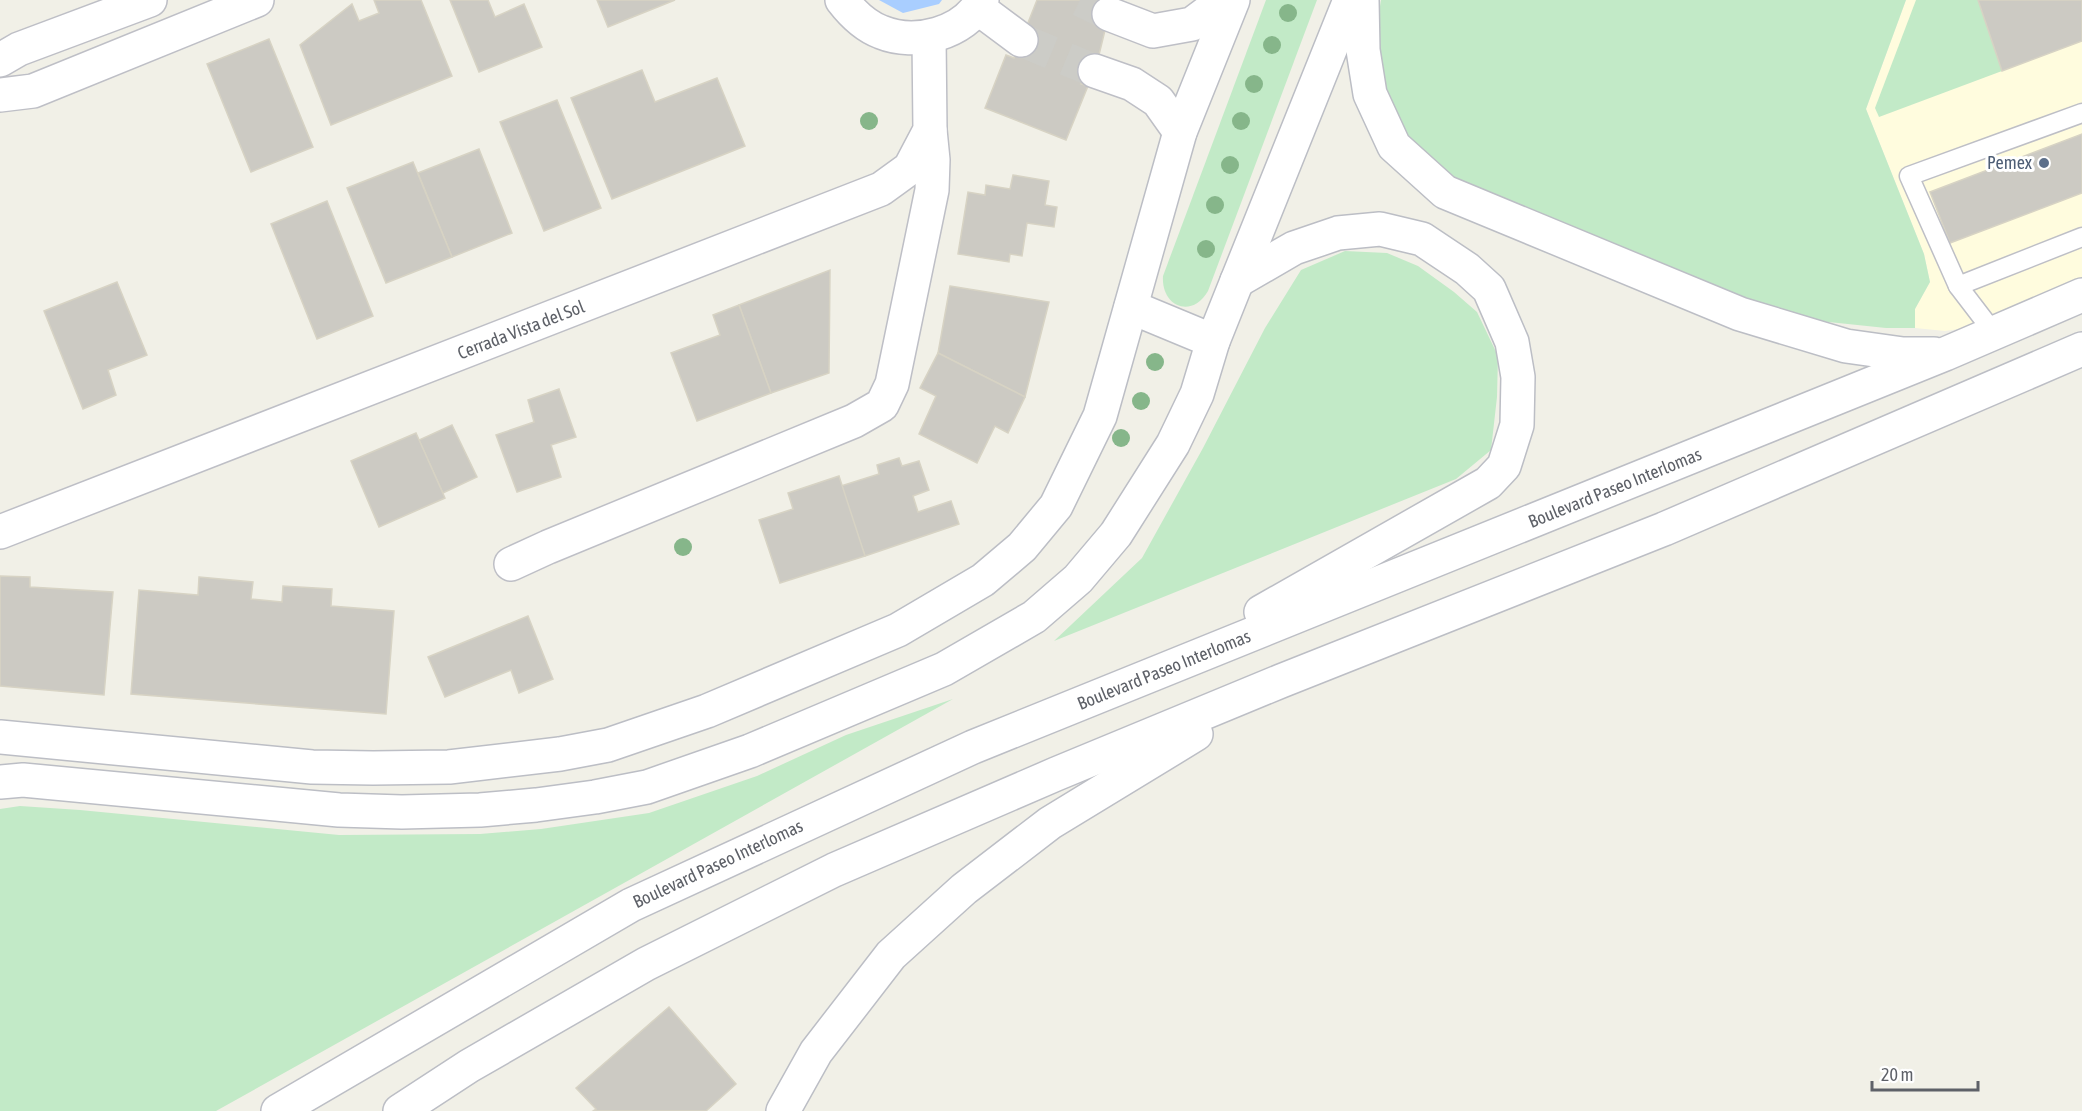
<svg xmlns="http://www.w3.org/2000/svg" width="2082" height="1111" font-family="'Asap Condensed',sans-serif">
  <rect width="100%" height="100%" fill="#f1f0e7"/>
  <polygon fill="#fffcde" points="1906,0 2082,0 2082,297 2024,320 1945,331 1915,328 1915,309 1930,282 1924,254 1866,109"/>
  <g fill="#c2eac7">
    <path d="M1266,0H1317L1208,291C1192,319 1161,307 1163,276Z"/>
    <polygon points="1381,0 1906,0 1866,109 1924,254 1930,282 1915,309 1915,328 1886,328 1819,321 1742,300 1449,180 1405,140 1383,91 1373,49"/>
    <polygon points="1916,0 1978,0 2002,71 1879,117 1875,108"/>
    <polygon points="1345,251 1387,253 1418,266 1454,292 1477,312 1498,356 1497,397 1491,450 1456,479 1054,641 1142,558 1203,448 1265,328 1301,270"/>
    <polygon points="953,699 216,1111 0,1111 0,809 20,806 80,810 339,835 480,834 541,829 649,813 757,776 846,735"/>
  </g>
  <polygon fill="#a9ceff" points="879,0 942,0 939,4 903,13"/>
  <g fill="#cccac3" stroke="#d7d3c4" stroke-width="1.5">
    <polygon points="374,0 421,0 452,76 331,125 300,45 352,4 359,21 379,13"/>
    <polygon points="450,0 488,0 495,17 524,4 542,47 479,72"/>
    <polygon points="597,0 675,0 608,27"/>
    <polygon points="1037,0 1114,0 1109,14 1095,71 1081,84 1088,86 1066,140 985,108 1006,55 1014,58"/>
    <polygon points="1978,0 2082,0 2082,41 2002,71"/>
    <polygon points="269,39 313,147 251,172 207,64"/>
    <polygon points="642,70 655,102 717,78 745,146 612,199 571,98"/>
    <polygon points="557,100 601,208 544,231 500,122"/>
    <polygon points="2082,134 2082,193 1950,243 1930,192"/>
    <polygon points="479,149 512,233 452,257 418,173"/>
    <polygon points="413,162 452,257 386,283 347,188"/>
    <polygon points="1013,175 1049,181 1045,205 1057,207 1054,227 1027,223 1022,256 1010,254 1009,262 958,254 968,192 985,195 986,185 1010,189"/>
    <polygon points="327,201 373,316 317,339 271,224"/>
    <polygon points="830,270 829,373 771,393 739,305"/>
    <polygon points="117,282 147,355 108,370 116,395 83,409 44,311"/>
    <polygon points="950,286 1049,302 1025,397 938,353"/>
    <polygon points="739,305 771,393 697,421 671,353 720,335 713,315"/>
    <polygon points="938,353 1025,397 1008,433 995,426 977,463 919,434 936,396 920,388"/>
    <polygon points="559,389 576,437 551,445 561,477 517,492 496,435 534,422 528,400"/>
    <polygon points="452,425 477,477 443,493 419,440"/>
    <polygon points="416,433 445,498 379,527 351,461"/>
    <polygon points="899,458 902,466 919,461 929,490 913,496 918,512 951,501 959,524 865,556 841,486 879,474 877,465"/>
    <polygon points="839,476 865,556 780,583 759,520 793,509 788,493"/>
    <polygon points="0,576 30,577 30,587 113,592 104,695 0,686"/>
    <polygon points="199,577 253,582 251,599 282,602 283,586 332,589 331,606 394,611 386,714 131,694 139,590 198,595"/>
    <polygon points="528,616 553,679 519,693 511,670 445,697 428,657"/>
    <polygon points="669,1007 736,1084 706,1111 593,1111 596,1109 576,1088"/>
  </g>
  <g fill="none" stroke-linecap="round" stroke-linejoin="round">
    <g stroke="#ccccc7" stroke-width="33" stroke-dasharray="33 16" stroke-linecap="butt">
      <polyline points="1080,0 1109,14"/>
      <polyline points="1021,40 1095,71"/>
    </g>
    <defs>
      <g id="service">
        <polyline points="1958,286 2082,237"/>
        <polyline points="1994,333 1958,286 1909,176 2082,113"/>
      </g>
      <g id="minor">
        <path d="M842,0C852,13 865,26 881,32C915,46 964,34 982,0"/>
        <polyline points="978,8 1021,40"/>
        <polyline points="1109,14 1153,31 1192,24 1224,0"/>
        <polyline points="0,60 19,49 150,0"/>
        <polyline points="1095,71 1132,84 1158,101 1180,132"/>
        <polyline points="0,95 33,91 257,0"/>
        <polyline points="0,532 881,189 910,168 930,130 929,37"/>
        <polyline points="511,564 548,547 854,421 882,405 892,384 932,190 933,160 930,130"/>
      </g>
      <g id="secondary">
        <polyline points="1362,0 1363,50 1370,94 1394,146 1445,192 1740,314 1846,346 1903,354 1934,354"/>
        <polyline points="1237,281 1294,248 1338,233 1380,229 1422,239 1467,269 1489,289 1512,342 1518,377 1517,425 1504,466 1488,483 1261,612"/>
        <polyline points="1131,307 1213,341"/>
        <polyline points="0,737 312,767 373,768 449,767 560,754 608,745 707,711 898,630 983,580 1022,547 1056,506 1100,416 1180,132 1233,0"/>
        <polyline points="0,782 23,780 339,810 402,812 480,810 536,805 595,797 647,787 750,751 944,669 1034,617 1078,579 1116,534 1173,444 1197,394 1213,341 1237,281 1350,0"/>
        <polyline points="278,1111 631,905 973,747 1945,354 2082,295"/>
        <polyline points="400,1111 469,1066 646,964 834,870 1056,774 1281,681 1664,529 2082,349"/>
        <polyline points="783,1111 816,1052 891,955 964,889 1050,823 1196,734"/>
      </g>
    </defs>
    <use href="#service" stroke="#bebfc6" stroke-width="21"/>
    <use href="#minor" stroke="#bebfc6" stroke-width="36"/>
    <use href="#secondary" stroke="#bcbec5" stroke-width="36"/>
    <use href="#service" stroke="#fff" stroke-width="18"/>
    <use href="#minor" stroke="#fff" stroke-width="33"/>
    <use href="#secondary" stroke="#fff" stroke-width="33"/>
  </g>
  <g fill="#86b68a">
    <circle cx="1288" cy="13" r="9"/>
    <circle cx="1272" cy="45" r="9"/>
    <circle cx="1254" cy="84" r="9"/>
    <circle cx="869" cy="121" r="9"/>
    <circle cx="1241" cy="121" r="9"/>
    <circle cx="1230" cy="165" r="9"/>
    <circle cx="1215" cy="205" r="9"/>
    <circle cx="1206" cy="249" r="9"/>
    <circle cx="1155" cy="362" r="9"/>
    <circle cx="1141" cy="401" r="9"/>
    <circle cx="1121" cy="438" r="9"/>
    <circle cx="683" cy="547" r="9"/>
  </g>
  <circle fill="#5c6f8a" stroke="#fff" stroke-width="2" cx="2044" cy="163" r="6"/>
  <g text-anchor="middle" stroke-width="6" stroke-linejoin="round" paint-order="stroke">
    <g font-size="18" fill="#4e5e75" stroke="#fff" text-anchor="end">
      <text x="2032" y="169">Pemex</text>
    </g>
    <g font-size="18" fill="#5e6168" stroke="#fff">
      <text transform="translate(521 330) rotate(-21)" y="6">Cerrada Vista del Sol</text>
      <text transform="translate(1615 488) rotate(-22)" y="6">Boulevard Paseo Interlomas</text>
      <text transform="translate(1164 670) rotate(-22)" y="6">Boulevard Paseo Interlomas</text>
      <text transform="translate(718 864) rotate(-25)" y="6">Boulevard Paseo Interlomas</text>
    </g>
  </g>
  <path d="M1872 1081v9h106v-9" fill="none" stroke="#5e6168" stroke-width="3"/>
  <text x="1881" y="1081" font-size="18" fill="#5e6168" stroke="#ffffff" stroke-width="4.5" paint-order="stroke">20 m</text>
</svg>
